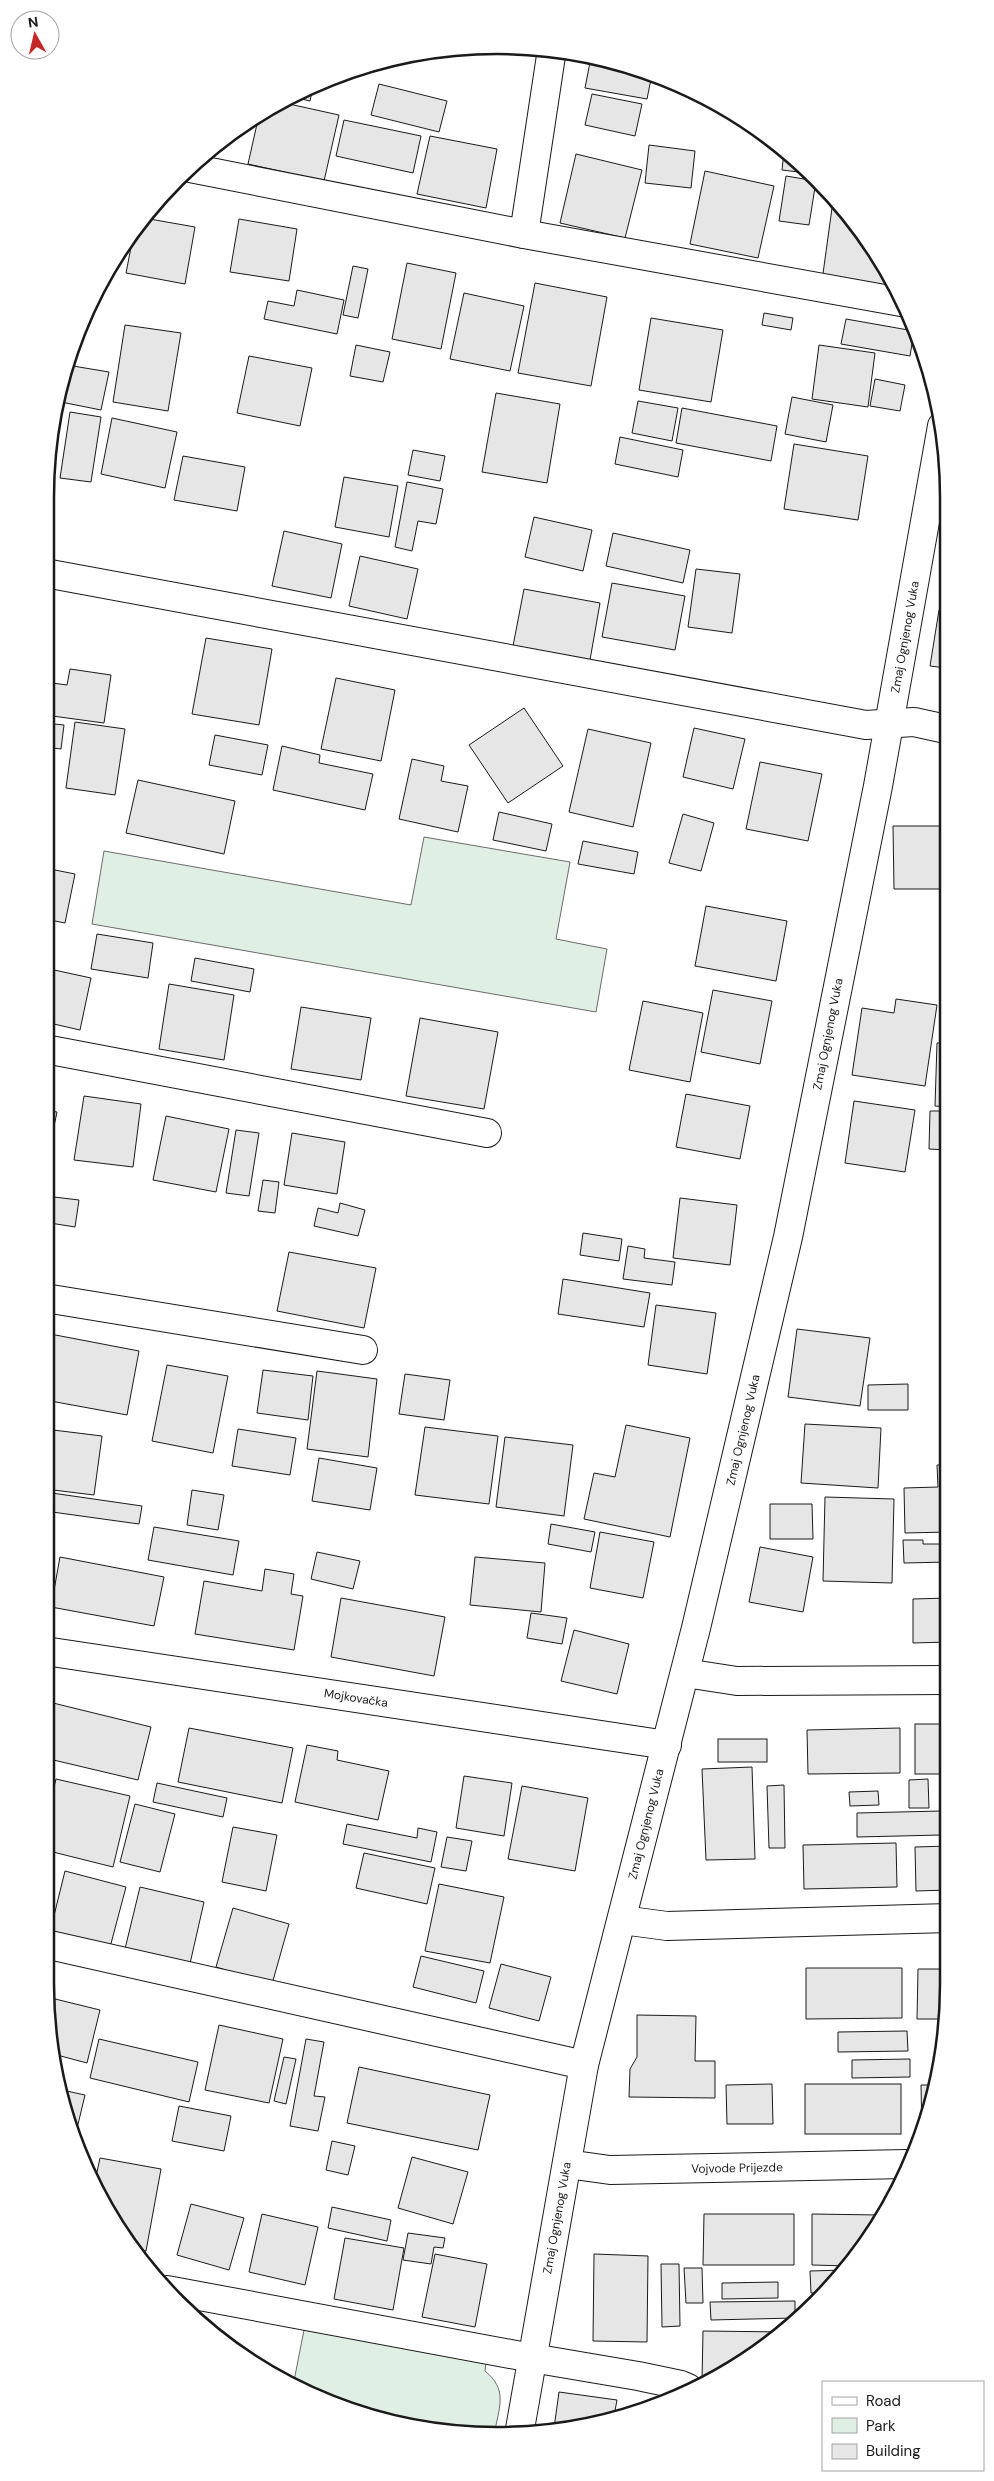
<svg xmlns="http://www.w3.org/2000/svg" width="994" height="2481" font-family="'DM Sans',sans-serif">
  <rect width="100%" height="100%" fill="#fff"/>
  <g fill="#e0efe3" stroke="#6a6a6a">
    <polygon points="424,837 570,862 556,939 607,949 596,1012 92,924 104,851 411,905"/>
    <path d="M304,2330L486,2362L485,2371C507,2389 500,2405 495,2430L438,2432L352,2412L293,2386Z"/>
  </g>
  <g fill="#e6e6e6" stroke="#1a1a1a">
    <polygon points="591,57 642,69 652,74 647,99 585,88"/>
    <polygon points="379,84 447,101 439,132 371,115"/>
    <polygon points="313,86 310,101 289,96 297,92"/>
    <polygon points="592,94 642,104 635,136 585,125"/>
    <polygon points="280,102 339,115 324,181 248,164 259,115"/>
    <polygon points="344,120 421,136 413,173 336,156"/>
    <polygon points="430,136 497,149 486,208 417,194"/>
    <polygon points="649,145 695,151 691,188 645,183"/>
    <polygon points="784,152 807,173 782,170"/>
    <polygon points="576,154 642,170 625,238 560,223"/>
    <polygon points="705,171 774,186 758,258 690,244"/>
    <polygon points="786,176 816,181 809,225 779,221"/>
    <polygon points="832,208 843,209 890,284 889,290 822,281"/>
    <polygon points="144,218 195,227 185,284 126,273 134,232"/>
    <polygon points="239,219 297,229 289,281 230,272"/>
    <polygon points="407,263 456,273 441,349 392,339"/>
    <polygon points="353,266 368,269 358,318 343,315"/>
    <polygon points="535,283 607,297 591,386 518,373"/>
    <polygon points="297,290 344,300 337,334 264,319 268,301 294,306"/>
    <polygon points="464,293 524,306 510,371 450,359"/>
    <polygon points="764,313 793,318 791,330 762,325"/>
    <polygon points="651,318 723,330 711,402 639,390"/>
    <polygon points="846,319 914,331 910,356 841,344"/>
    <polygon points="125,325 181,333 168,411 113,402"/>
    <polygon points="356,345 390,352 383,382 350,376"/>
    <polygon points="819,345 875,353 868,407 812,399"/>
    <polygon points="249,356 312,368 300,426 237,413"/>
    <polygon points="67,365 109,372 101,410 61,402"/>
    <polygon points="875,379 905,385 900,411 870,406"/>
    <polygon points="496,393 560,404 547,483 482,472"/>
    <polygon points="792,397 833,405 826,442 785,434"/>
    <polygon points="638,401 678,408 672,441 632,433"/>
    <polygon points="682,408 777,426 771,461 676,443"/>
    <polygon points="70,412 101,417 91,482 60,478"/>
    <polygon points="112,418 177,432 165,488 101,474"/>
    <polygon points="620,437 683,450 678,477 615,464"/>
    <polygon points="794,444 868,456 858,520 784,509"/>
    <polygon points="413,450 445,456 440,481 408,475"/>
    <polygon points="183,456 245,467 237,511 174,500"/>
    <polygon points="344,477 398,486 389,537 335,527"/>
    <polygon points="407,482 443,489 436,524 418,521 412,551 395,547"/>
    <polygon points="534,517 592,530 583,571 525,557"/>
    <polygon points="284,531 342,544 331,598 272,586"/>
    <polygon points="613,533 690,550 683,583 606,566"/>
    <polygon points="360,556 418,569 407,619 349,606"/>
    <polygon points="696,569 740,574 732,633 688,627"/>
    <polygon points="612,583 685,596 675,650 602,637"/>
    <polygon points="524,589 600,603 590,660 513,646"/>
    <polygon points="939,610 946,611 946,668 930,666"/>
    <polygon points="206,638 272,649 259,725 192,714"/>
    <polygon points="70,669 111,675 104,723 45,715 45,682 67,685"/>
    <polygon points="336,678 395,690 381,761 321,749"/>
    <polygon points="524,708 563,766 508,803 469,745"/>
    <polygon points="75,722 125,729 115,795 66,788"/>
    <polygon points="45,723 64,725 61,749 45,747"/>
    <polygon points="694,728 745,739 733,789 683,777"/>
    <polygon points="588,729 651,743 633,827 569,812"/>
    <polygon points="215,735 268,745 262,775 209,765"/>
    <polygon points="282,746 320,755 319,763 373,774 365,810 273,790"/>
    <polygon points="412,759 444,766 441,781 468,786 458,832 399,819"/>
    <polygon points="760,762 822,774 808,841 746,829"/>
    <polygon points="138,780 235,801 224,854 126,833"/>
    <polygon points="499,812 552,824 546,851 493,840"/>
    <polygon points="683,814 714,823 701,871 669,863"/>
    <polygon points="893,826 946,826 946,889 894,889"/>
    <polygon points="583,841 638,852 634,874 578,864"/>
    <polygon points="45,868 75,874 65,923 45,919"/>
    <polygon points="706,906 787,921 776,981 695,966"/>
    <polygon points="97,934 153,943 148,978 91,969"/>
    <polygon points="195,958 254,969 250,992 191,981"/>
    <polygon points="45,968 91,978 80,1030 45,1022"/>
    <polygon points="169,984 234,995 224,1060 159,1049"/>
    <polygon points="713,990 772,1001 760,1064 701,1052"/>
    <polygon points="896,999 937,1005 925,1086 852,1075 862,1008 894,1013"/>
    <polygon points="643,1001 703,1013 690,1082 629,1070"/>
    <polygon points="301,1007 371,1018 361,1080 291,1069"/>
    <polygon points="420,1018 498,1032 484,1109 406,1096"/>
    <polygon points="937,1043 947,1043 947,1107 935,1106"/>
    <polygon points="686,1094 750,1106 740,1159 676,1147"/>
    <polygon points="84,1096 141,1104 133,1167 74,1160"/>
    <polygon points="854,1101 915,1110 905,1172 845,1163"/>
    <polygon points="45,1110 57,1112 45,1170"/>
    <polygon points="930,1111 947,1111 947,1150 929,1149"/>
    <polygon points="166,1116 229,1129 216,1192 153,1180"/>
    <polygon points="236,1130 259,1133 249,1196 226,1193"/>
    <polygon points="292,1133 345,1142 337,1194 284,1185"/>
    <polygon points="263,1180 279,1182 275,1213 258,1211"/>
    <polygon points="54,1197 79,1200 75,1227 50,1223"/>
    <polygon points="680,1198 737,1205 730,1265 673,1258"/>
    <polygon points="340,1203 365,1210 358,1236 314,1226 318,1208 338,1213"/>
    <polygon points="583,1233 622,1239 619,1261 580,1255"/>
    <polygon points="628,1246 645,1249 644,1258 675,1262 672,1285 623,1279"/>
    <polygon points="289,1252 376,1268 364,1328 277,1311"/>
    <polygon points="563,1279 650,1293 644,1327 558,1314"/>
    <polygon points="656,1305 716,1313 707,1374 648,1365"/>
    <polygon points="797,1329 870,1338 860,1406 788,1397"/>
    <polygon points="45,1333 139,1351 127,1415 45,1400"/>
    <polygon points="167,1365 228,1376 213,1453 152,1441"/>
    <polygon points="263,1370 313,1376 308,1420 257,1413"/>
    <polygon points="317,1371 377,1379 368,1457 307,1449"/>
    <polygon points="405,1374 450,1380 444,1420 399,1414"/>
    <polygon points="908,1384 908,1410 868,1410 868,1385"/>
    <polygon points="805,1424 881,1428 878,1488 801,1483"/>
    <polygon points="626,1425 690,1438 670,1537 584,1519 594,1473 615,1477"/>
    <polygon points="425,1427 498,1436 489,1504 415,1495"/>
    <polygon points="45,1429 102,1436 94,1495 45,1489"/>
    <polygon points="238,1429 296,1438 290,1475 232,1466"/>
    <polygon points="505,1437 573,1445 564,1516 496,1507"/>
    <polygon points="319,1458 377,1468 370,1510 312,1501"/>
    <polygon points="937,1465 948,1465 948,1532 905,1533 904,1488 938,1487"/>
    <polygon points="192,1490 224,1495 218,1530 187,1525"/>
    <polygon points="45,1492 142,1506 139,1524 45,1511"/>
    <polygon points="825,1497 894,1499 892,1583 823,1581"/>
    <polygon points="770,1504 812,1504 813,1539 770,1539"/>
    <polygon points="551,1524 595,1532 591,1552 548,1544"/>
    <polygon points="154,1527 239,1541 233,1575 148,1560"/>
    <polygon points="600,1532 654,1542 643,1598 590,1588"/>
    <polygon points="903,1540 923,1540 923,1544 948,1544 948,1562 904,1563"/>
    <polygon points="760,1547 813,1557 803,1612 749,1602"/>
    <polygon points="317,1552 360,1561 353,1589 311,1579"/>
    <polygon points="60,1557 164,1577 154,1626 51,1607"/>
    <polygon points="475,1557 545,1563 541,1612 470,1605"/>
    <polygon points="265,1569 294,1574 291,1594 303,1596 294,1650 195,1634 204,1581 262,1591"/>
    <polygon points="341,1598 445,1617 434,1676 331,1657"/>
    <polygon points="948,1598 948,1642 913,1643 913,1599"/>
    <polygon points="531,1613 567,1618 562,1644 527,1638"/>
    <polygon points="574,1630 629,1644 617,1694 561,1681"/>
    <polygon points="49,1702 151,1727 138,1780 45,1758 45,1720"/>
    <rect x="915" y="1724" width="33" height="50"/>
    <polygon points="189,1728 293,1748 282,1803 178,1782"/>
    <polygon points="900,1728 900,1773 808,1774 807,1730"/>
    <rect x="718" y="1739" width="49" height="23"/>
    <polygon points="307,1745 338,1751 337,1760 389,1771 378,1820 295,1802"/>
    <polygon points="752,1767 755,1859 706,1860 702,1769"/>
    <polygon points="464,1776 512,1783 504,1836 456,1828"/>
    <polygon points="56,1779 130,1796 113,1867 45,1850 45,1823"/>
    <polygon points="928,1779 929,1808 909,1808 909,1780"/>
    <polygon points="157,1783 227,1798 223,1817 153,1802"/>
    <polygon points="784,1785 785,1848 769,1848 767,1786"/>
    <polygon points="522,1786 588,1798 575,1871 508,1859"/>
    <polygon points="878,1791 879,1805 850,1806 849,1792"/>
    <polygon points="135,1804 175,1814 160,1872 120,1862"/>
    <polygon points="941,1811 941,1835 857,1837 857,1813"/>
    <polygon points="347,1824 417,1838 418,1828 437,1832 431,1862 343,1844"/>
    <polygon points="233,1827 277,1835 266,1891 222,1882"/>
    <polygon points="447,1837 472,1841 466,1871 441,1867"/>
    <polygon points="896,1843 897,1887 804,1889 803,1845"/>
    <polygon points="949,1846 949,1890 916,1891 915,1847"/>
    <polygon points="364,1853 435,1868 427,1904 356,1888"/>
    <polygon points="65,1871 126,1887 109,1951 49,1936"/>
    <polygon points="439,1884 504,1897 490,1963 425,1951"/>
    <polygon points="140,1887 204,1902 189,1968 124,1953"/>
    <polygon points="233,1908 289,1924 272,1984 216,1967"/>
    <polygon points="421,1956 484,1971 476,2003 413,1987"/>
    <polygon points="501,1964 551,1977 539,2021 489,2008"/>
    <polygon points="806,1968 902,1968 902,2018 806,2019"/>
    <polygon points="918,1969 949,1969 949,1984 943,2019 917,2019"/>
    <polygon points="47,1997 100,2010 87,2063 57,2055"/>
    <polygon points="637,2015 696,2016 695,2061 715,2061 715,2098 629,2097 630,2069 637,2057"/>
    <polygon points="219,2025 283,2039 269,2103 205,2090"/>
    <polygon points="907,2031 908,2051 838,2052 838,2032"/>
    <polygon points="99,2039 198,2062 189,2102 90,2078"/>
    <polygon points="306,2039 324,2042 314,2096 325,2097 318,2131 290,2126"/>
    <polygon points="284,2057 296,2059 286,2104 274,2101"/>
    <polygon points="910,2059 910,2077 852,2078 852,2060"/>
    <polygon points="359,2067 490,2095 478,2150 347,2123"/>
    <polygon points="772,2084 773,2124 727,2124 726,2085"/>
    <rect x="805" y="2084" width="96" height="50"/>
    <polygon points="921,2085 932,2085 925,2129 922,2135"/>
    <polygon points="62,2090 85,2095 74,2141 69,2130"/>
    <polygon points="179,2106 231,2116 224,2151 172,2141"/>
    <polygon points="332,2141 355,2146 348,2175 326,2170"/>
    <polygon points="412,2157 468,2172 453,2224 398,2208"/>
    <polygon points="100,2158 161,2169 146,2251 133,2249 105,2210 94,2186"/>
    <polygon points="191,2204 244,2218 229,2270 177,2255"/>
    <polygon points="332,2207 391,2220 387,2241 328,2228"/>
    <polygon points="262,2214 318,2227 305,2285 249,2272"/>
    <polygon points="704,2214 794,2214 794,2265 703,2265"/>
    <polygon points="812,2214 879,2215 855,2259 849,2266 812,2265"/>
    <polygon points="408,2233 445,2238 443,2248 434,2247 431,2264 403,2260"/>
    <polygon points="345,2238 404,2248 393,2310 334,2299"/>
    <polygon points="435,2254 487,2264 475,2327 422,2317"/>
    <polygon points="594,2254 648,2256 647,2342 593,2341"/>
    <polygon points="661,2264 679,2264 680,2326 662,2327"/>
    <polygon points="684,2268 702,2268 703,2303 686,2303"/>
    <polygon points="845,2270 824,2293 811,2293 810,2271"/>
    <polygon points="778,2282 778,2298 722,2299 722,2283"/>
    <polygon points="795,2301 795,2318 711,2320 710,2302"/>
    <polygon points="703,2331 784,2332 723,2375 702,2381"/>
    <polygon points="559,2392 617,2400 614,2416 585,2427 554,2428"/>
  </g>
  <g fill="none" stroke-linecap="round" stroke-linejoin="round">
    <defs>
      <g id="minor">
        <polyline points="190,168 524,234 901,302"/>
        <polyline points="524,234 552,49"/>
        <polyline points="45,573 866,725 914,722 946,729"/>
        <polyline points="45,1049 487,1133"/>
        <polyline points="45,1298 363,1350"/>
        <polyline points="45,1651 667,1745"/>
        <polyline points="685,1673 737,1681 948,1680"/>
        <polyline points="622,1920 667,1926 949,1918"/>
        <polyline points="45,1944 584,2065"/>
        <polyline points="567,2164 610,2170 906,2164"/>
        <polyline points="167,2290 532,2358 638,2376 681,2385 688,2388"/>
        <polyline points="520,2429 584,2065 696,1628 788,1237 878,786 942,426"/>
      </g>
    </defs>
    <use href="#minor" stroke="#1a1a1a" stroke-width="30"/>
    <use href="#minor" stroke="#fff" stroke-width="28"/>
  </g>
  <g text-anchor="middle" stroke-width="4" stroke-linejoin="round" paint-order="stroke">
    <g font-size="12" fill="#1a1a1a" stroke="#fff">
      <text transform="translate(905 637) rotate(-80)" y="4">Zmaj Ognjenog Vuka</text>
      <text transform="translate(828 1034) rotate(-79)" y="4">Zmaj Ognjenog Vuka</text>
      <text transform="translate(743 1430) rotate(-77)" y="4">Zmaj Ognjenog Vuka</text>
      <text transform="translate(356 1698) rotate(9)" y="4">Mojkovačka</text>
      <text transform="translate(646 1824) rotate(-76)" y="4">Zmaj Ognjenog Vuka</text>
      <text transform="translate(737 2168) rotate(-1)" y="4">Vojvode Prijezde</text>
      <text transform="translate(557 2218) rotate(-80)" y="4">Zmaj Ognjenog Vuka</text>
    </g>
  </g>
  <path d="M0 0H994V2481H0ZM497 54H497A443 443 0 0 1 940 497V1984A443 443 0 0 1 497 2427H497A443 443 0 0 1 54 1984V497A443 443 0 0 1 497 54Z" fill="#fff" fill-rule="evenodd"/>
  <path fill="none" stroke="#1a1a1a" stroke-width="2.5" d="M497 54H497A443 443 0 0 1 940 497V1984A443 443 0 0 1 497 2427H497A443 443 0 0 1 54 1984V497A443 443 0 0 1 497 54Z"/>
  <rect x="822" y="2381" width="162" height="90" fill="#ffffff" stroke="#a3a3a3"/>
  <rect x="832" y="2397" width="25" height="8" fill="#ffffff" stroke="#a3a3a3"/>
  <text x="866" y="2406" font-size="15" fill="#1a1a1a">Road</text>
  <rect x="832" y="2418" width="25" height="15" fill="#e0efe3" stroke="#a3a3a3"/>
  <text x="866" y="2431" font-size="15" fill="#1a1a1a">Park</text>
  <rect x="832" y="2444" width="25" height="15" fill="#e6e6e6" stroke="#a3a3a3"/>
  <text x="866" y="2456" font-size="15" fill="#1a1a1a">Building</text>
  <g transform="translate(35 35) rotate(352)"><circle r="24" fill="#ffffff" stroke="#a3a3a3"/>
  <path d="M0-4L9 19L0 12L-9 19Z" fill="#c62828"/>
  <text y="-8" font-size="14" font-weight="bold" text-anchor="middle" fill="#1a1a1a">N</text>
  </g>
</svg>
